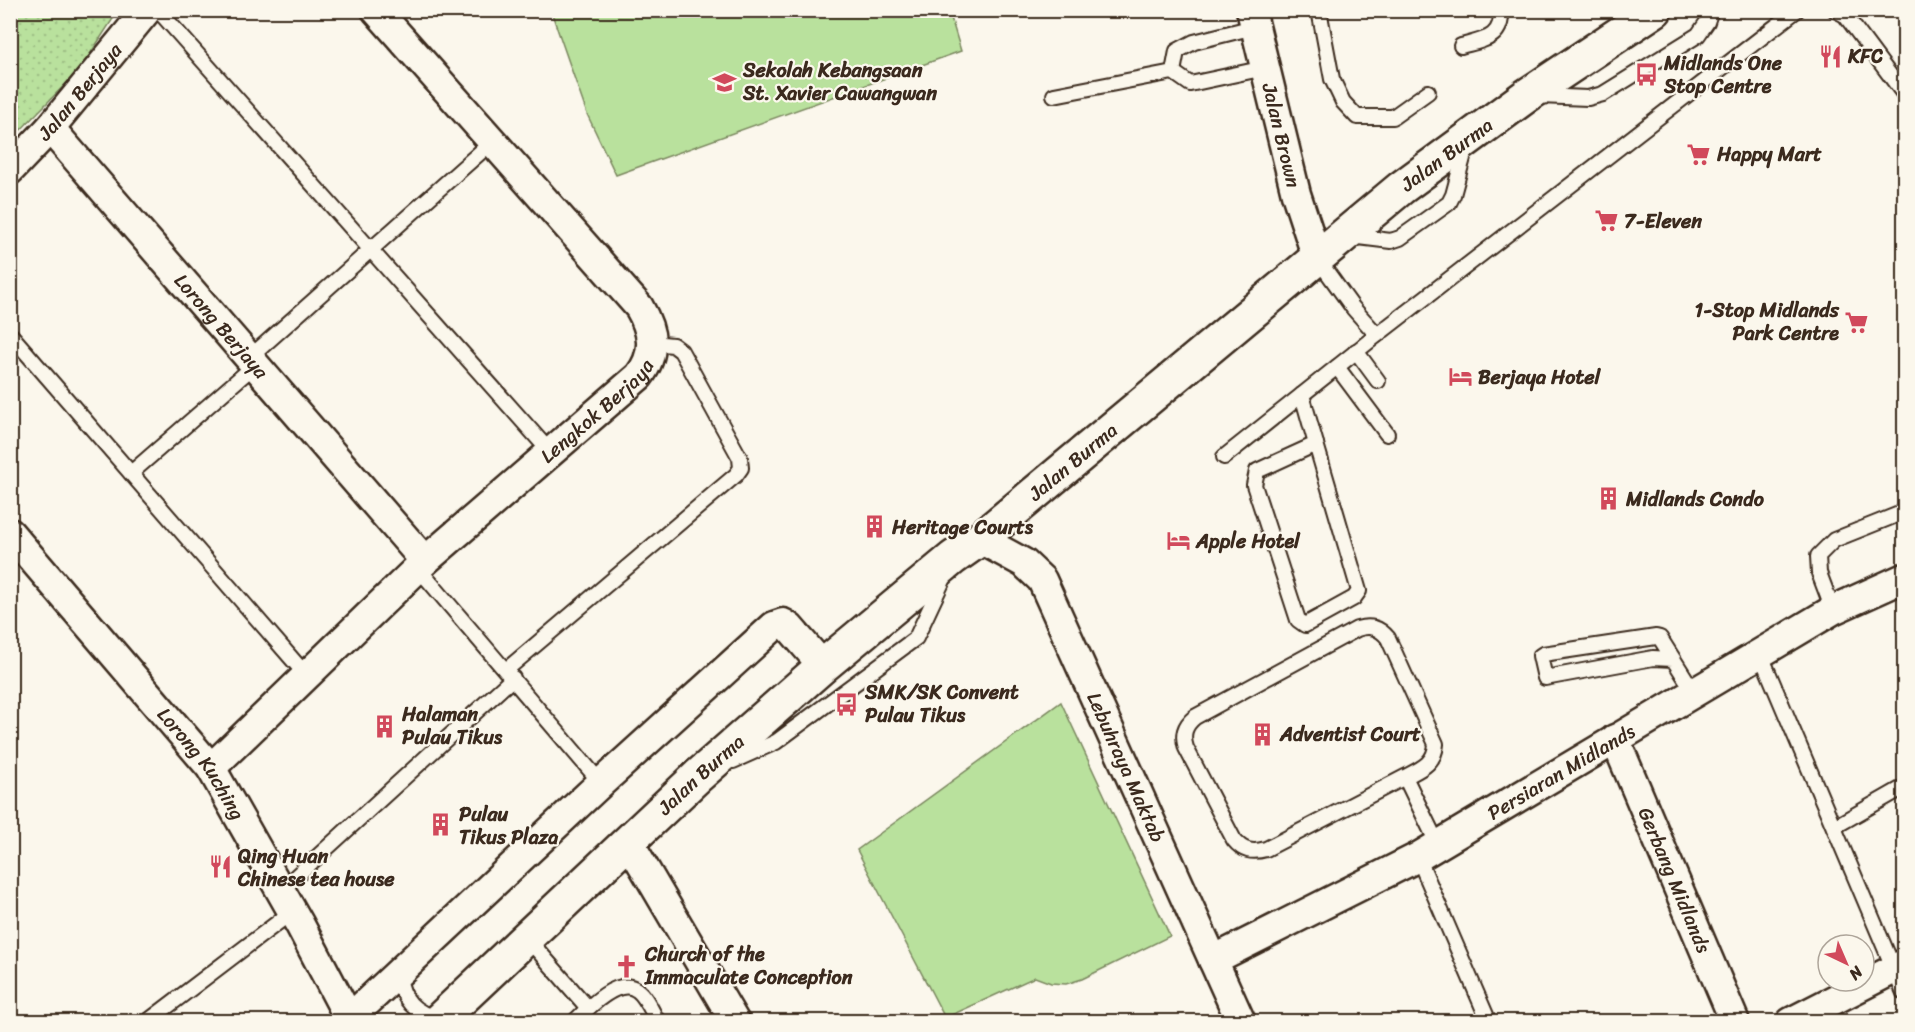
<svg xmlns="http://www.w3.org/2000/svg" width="1915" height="1032" font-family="Sriracha,sans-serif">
  <defs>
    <pattern id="park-dots" width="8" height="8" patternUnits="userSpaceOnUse" patternTransform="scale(1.5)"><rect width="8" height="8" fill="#b9e19d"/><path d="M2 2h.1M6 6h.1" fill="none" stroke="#a0c187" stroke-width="1.8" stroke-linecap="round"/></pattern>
  </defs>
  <rect width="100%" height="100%" fill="#fbf7ec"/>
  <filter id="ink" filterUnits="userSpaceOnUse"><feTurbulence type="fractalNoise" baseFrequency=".0167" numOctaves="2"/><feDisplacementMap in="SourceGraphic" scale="12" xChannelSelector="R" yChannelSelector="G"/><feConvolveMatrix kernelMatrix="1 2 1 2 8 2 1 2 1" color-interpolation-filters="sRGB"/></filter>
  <g filter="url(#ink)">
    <g fill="#b9e19d" stroke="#7a865e" stroke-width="1.5">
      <polygon points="551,11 949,11 961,51 616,175 587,114"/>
      <polygon points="1061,702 1170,936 1082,979 1066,984 1051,983 1035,977 945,1018 857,850"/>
    </g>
    <polygon fill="url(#park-dots)" stroke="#7a865e" stroke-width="1.5" points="11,11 118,11 81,68 11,140"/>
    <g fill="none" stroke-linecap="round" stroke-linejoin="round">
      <defs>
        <g id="lane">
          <polyline points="158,10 551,453"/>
          <polyline points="1319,10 1332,79 1343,102 1357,117 1393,117 1428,92"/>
          <polyline points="1835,10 1845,15 1904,94"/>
          <path d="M1461,46C1483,40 1503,39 1501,10"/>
          <polyline points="1173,72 1177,51 1194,42 1254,27"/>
          <polyline points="1054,95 1173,72 1190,84 1265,68"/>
          <polyline points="1539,96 1588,98 1603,94 1698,35 1707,22 1711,10"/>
          <polyline points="1350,236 1391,241 1400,238 1449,203 1453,195 1466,147"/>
          <polyline points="1317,258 1353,308 1377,335"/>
          <polyline points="10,334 306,675"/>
          <polyline points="1356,351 1378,381"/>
          <polyline points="249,358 493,141"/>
          <polyline points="1337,367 1387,434"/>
          <polyline points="1302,395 1316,444"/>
          <polygon points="1316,444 1359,591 1354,598 1305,625 1298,620 1254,485 1257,471"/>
          <polyline points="1224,457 1377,335 1797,10"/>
          <polyline points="131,473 255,365"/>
          <polyline points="418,568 601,783"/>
          <polyline points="1833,610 1819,573 1818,556 1834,540 1904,512"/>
          <polyline points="1760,653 1904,993"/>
          <polyline points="1673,659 1653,658 1545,678 1540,656 1543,654 1656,637 1660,638 1694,692"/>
          <polyline points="506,670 736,475 741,468 740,458 681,351 673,345 652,343"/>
          <polyline points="733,761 776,742 916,638 945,576"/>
          <path d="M1405,777C1420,769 1435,764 1436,744L1388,638C1379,627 1370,625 1357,629L1195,717C1184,726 1182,735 1186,748L1234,840C1243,851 1252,853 1266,849L1405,777L1438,845"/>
          <polyline points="1834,827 1904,787"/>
          <polyline points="1418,857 1489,1022"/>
          <polyline points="280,891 513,678"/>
          <polyline points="527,938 588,1008"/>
          <path d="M398,974C403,1001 413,1012 439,1019"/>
          <polyline points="147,1022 293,911"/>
          <path d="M574,1022C587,1009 618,976 637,990C646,996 652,1012 658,1022"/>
        </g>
        <g id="street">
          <path id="s1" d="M1251,10L1296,194L1317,258"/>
          <path id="s2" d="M50,128L425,561"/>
          <path id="s3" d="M10,170L50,128L147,10"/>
          <path id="s4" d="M10,533L211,768L300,925L351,1022"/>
          <path id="s5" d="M980,539L1024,563L1042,580L1241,1022"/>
          <path id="s6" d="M1615,739L1735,1022"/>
          <path id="s7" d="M211,768L425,561L639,376C657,353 653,331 639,307L376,10"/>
          <polyline points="629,842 735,1022"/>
          <path id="s8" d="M1213,960L1418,857L1833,610L1904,578"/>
          <polyline points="349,1019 601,783 774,626 783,623 790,628 823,666"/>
          <polyline points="1791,1022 1904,964"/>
        </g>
        <g id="secondary">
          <path id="s9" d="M437,1022L698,776L823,666L953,558L980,539L1401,188L1526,96L1655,10"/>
        </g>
      </defs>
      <use href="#lane" stroke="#3b2a1e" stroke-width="18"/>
      <use href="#street" stroke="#3b2a1e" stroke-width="33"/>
      <use href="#secondary" stroke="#3b2a1e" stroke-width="38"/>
      <use href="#lane" stroke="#fbf7ec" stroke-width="14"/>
      <use href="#street" stroke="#fbf7ec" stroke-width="28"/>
      <use href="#secondary" stroke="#fbf7ec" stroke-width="33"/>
    </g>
  </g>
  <defs>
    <symbol id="restaurant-bare" viewBox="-9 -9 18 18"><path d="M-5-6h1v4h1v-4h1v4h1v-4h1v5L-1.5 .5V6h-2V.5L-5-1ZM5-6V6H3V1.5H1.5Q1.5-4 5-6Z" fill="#d1495b" stroke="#fbf7ec" stroke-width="2.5" paint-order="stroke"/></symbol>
    <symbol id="bus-bare" viewBox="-9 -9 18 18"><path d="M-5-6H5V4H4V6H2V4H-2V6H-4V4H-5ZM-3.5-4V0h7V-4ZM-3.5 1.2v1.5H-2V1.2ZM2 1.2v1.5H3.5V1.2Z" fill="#d1495b" stroke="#fbf7ec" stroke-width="2.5" paint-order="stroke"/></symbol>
    <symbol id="school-bare" viewBox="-9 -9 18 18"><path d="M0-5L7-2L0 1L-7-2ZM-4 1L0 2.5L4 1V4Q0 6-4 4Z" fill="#d1495b" stroke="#fbf7ec" stroke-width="2.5" paint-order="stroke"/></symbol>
    <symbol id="supermarket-bare" viewBox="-9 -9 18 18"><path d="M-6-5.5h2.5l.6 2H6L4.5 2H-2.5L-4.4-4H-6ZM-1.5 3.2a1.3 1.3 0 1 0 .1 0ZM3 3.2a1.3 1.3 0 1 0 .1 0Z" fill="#d1495b" stroke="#fbf7ec" stroke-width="2.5" paint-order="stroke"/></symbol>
    <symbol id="hotel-bare" viewBox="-9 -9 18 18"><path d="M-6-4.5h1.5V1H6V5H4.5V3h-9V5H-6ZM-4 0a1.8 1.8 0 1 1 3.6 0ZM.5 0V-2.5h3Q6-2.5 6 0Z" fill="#d1495b" stroke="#fbf7ec" stroke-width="2.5" paint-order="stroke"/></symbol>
    <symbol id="building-bare" viewBox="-9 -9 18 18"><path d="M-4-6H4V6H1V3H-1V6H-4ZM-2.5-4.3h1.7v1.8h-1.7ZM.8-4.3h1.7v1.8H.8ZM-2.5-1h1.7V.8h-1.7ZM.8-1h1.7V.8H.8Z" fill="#d1495b" stroke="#fbf7ec" stroke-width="2.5" paint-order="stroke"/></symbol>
    <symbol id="church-bare" viewBox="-9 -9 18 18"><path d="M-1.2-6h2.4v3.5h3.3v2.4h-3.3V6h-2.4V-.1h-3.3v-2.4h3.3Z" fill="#d1495b" stroke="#fbf7ec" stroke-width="2.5" paint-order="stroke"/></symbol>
  </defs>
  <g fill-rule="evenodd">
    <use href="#restaurant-bare" x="1814" y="40" width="33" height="33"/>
    <use href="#bus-bare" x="1630" y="58" width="33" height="33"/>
    <use href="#school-bare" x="708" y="66" width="33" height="33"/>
    <use href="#supermarket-bare" x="1682" y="138" width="33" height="33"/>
    <use href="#supermarket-bare" x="1590" y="204" width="33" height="33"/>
    <use href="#supermarket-bare" x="1840" y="306" width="33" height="33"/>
    <use href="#hotel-bare" x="1444" y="360" width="33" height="33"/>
    <use href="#building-bare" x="1592" y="482" width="33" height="33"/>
    <use href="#building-bare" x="858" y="510" width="33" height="33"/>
    <use href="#hotel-bare" x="1162" y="524" width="33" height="33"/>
    <use href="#bus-bare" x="830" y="688" width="33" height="33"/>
    <use href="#building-bare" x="368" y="710" width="33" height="33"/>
    <use href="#building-bare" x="1246" y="718" width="33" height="33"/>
    <use href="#building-bare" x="424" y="808" width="33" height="33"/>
    <use href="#restaurant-bare" x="204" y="850" width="33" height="33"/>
    <use href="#church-bare" x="610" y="950" width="33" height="33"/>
  </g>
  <g text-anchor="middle" stroke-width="4.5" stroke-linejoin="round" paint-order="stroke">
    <g font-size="20" font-weight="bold" fill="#3b2a1e" stroke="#fbf7ec" text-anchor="start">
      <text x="1848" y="63">KFC</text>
      <text x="1664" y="70">Midlands One<tspan x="1664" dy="23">Stop Centre</tspan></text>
      <text x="743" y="77">Sekolah Kebangsaan<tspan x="743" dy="23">St. Xavier Cawangwan</tspan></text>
      <text x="1717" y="161">Happy Mart</text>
      <text x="1624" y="228">7-Eleven</text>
      <text x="1839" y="317" text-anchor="end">1-Stop Midlands<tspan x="1839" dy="23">Park Centre</tspan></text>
      <text x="1478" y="384">Berjaya Hotel</text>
      <text x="1626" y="506">Midlands Condo</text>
      <text x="892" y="534">Heritage Courts</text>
      <text x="1196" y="548">Apple Hotel</text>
      <text x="865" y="699">SMK/SK Convent<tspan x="865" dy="23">Pulau Tikus</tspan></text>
      <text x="402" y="721">Halaman<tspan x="402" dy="23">Pulau Tikus</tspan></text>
      <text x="1280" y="741">Adventist Court</text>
      <text x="459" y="821">Pulau<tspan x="459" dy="23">Tikus Plaza</tspan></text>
      <text x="238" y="863">Qing Huan<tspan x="238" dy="23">Chinese tea house</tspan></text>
      <text x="645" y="961">Church of the<tspan x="645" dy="23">Immaculate Conception</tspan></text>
    </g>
    <g font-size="20" fill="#3b2a1e" stroke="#fbf7ec">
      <text dy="7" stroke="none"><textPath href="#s3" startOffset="105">Jalan Berjaya</textPath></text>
      <text dy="7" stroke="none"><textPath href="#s1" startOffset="129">Jalan Brown</textPath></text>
      <text dy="7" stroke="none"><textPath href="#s9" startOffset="1332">Jalan Burma</textPath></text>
      <text dy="7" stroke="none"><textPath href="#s2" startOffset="262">Lorong Berjaya</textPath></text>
      <text dy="7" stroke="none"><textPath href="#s7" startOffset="526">Lengkok Berjaya</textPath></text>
      <text dy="7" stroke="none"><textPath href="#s9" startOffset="848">Jalan Burma</textPath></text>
      <text dy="7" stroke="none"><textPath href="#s4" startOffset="300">Lorong Kuching</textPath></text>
      <text dy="7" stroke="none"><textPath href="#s5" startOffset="280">Lebuhraya Maktab</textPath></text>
      <text dy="7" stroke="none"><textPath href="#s8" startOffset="396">Persiaran Midlands</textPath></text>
      <text dy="7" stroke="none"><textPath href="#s9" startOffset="362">Jalan Burma</textPath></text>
      <text dy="7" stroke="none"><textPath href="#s6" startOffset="153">Gerbang Midlands</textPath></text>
    </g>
  </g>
  <rect width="1915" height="1032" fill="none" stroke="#fbf7ec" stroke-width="36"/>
  <rect x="18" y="18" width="1879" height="996" fill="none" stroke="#3b2a1e" stroke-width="2" filter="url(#ink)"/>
  <g transform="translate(1846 963) rotate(136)"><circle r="28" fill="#fbf7ec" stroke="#aea59a" stroke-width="1.5"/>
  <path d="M0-4.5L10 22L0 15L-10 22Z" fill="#d1495b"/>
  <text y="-9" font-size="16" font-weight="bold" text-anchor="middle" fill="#3b2a1e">N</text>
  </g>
</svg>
